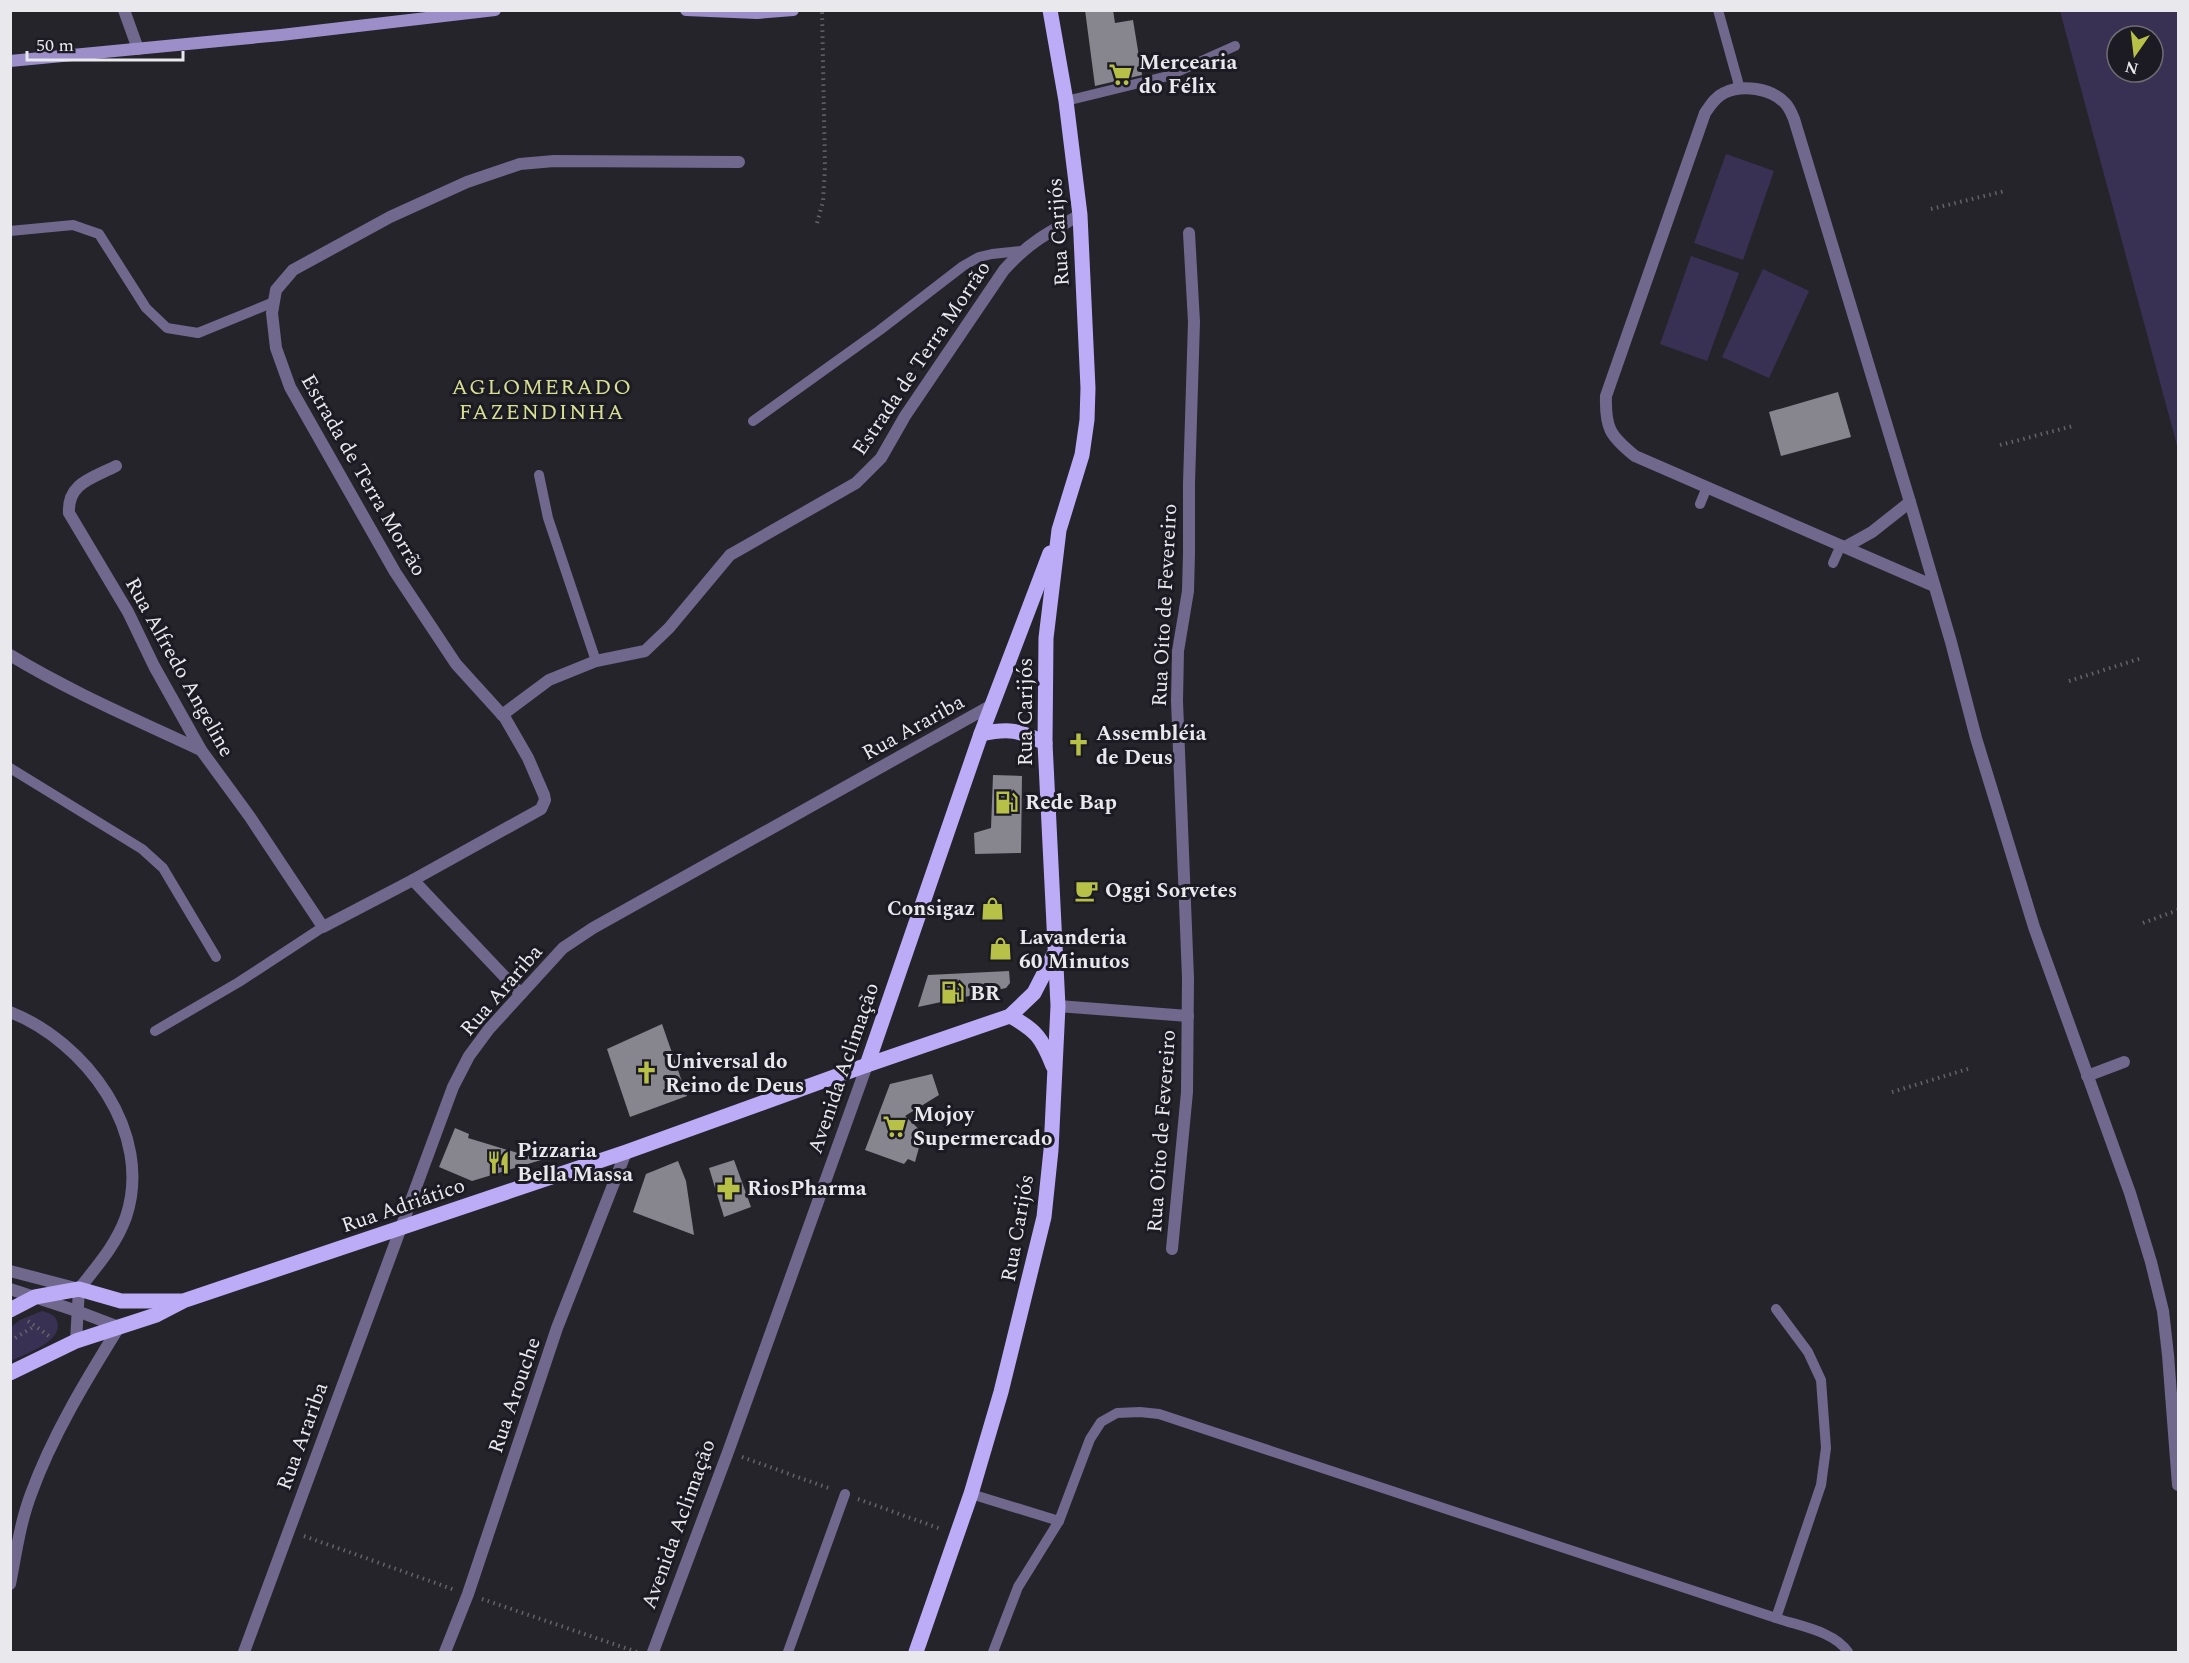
<svg xmlns="http://www.w3.org/2000/svg" width="2189" height="1663" font-family="Spectral,serif">
  <rect width="100%" height="100%" fill="#25242b"/>
  <g fill="#393153" fill-rule="evenodd">
    <path d="M2060,11H2178V449ZM2117,36H2153V72H2117Z"/>
    <polygon points="1726,154 1774,171 1743,260 1694,243"/>
    <polygon points="1691,256 1739,273 1707,361 1660,344"/>
    <polygon points="1763,269 1809,291 1769,378 1722,357"/>
    <path d="M42,1311C49,1313 55,1315 57,1321C64,1342 24,1354 11,1361V1327L20,1320Z"/>
  </g>
  <g fill="#87858e">
    <polygon points="1085,10 1113,10 1115,23 1133,20 1142,75 1095,86"/>
    <polygon points="1838,392 1851,437 1781,456 1769,412"/>
    <polygon points="993,775 1022,776 1021,853 975,854 974,833 991,828"/>
    <polygon points="1009,971 1010,983 1006,988 918,1007 928,975"/>
    <polygon points="662,1024 687,1096 630,1117 607,1049"/>
    <polygon points="932,1074 939,1095 905,1116 923,1133 915,1162 908,1159 904,1164 865,1150 890,1084"/>
    <polygon points="455,1128 469,1134 468,1138 541,1160 472,1181 439,1167"/>
    <polygon points="734,1160 751,1207 724,1217 709,1168"/>
    <polygon points="678,1161 686,1181 694,1235 633,1212 646,1174"/>
  </g>
  <g fill="none" stroke-linecap="round" stroke-linejoin="round">
    <g stroke="#646369" stroke-width="4" stroke-dasharray="1.5 4.5" stroke-linecap="butt">
      <polyline points="1931,209 2005,191"/>
      <polyline points="817,223 823,201 825,167 822,10"/>
      <polyline points="2000,445 2073,426"/>
      <polyline points="2069,681 2142,658"/>
      <polyline points="2143,923 2178,910"/>
      <polyline points="1892,1092 1968,1069"/>
      <polyline points="28,1321 49,1336"/>
      <polyline points="10,1341 35,1326"/>
      <polyline points="742,1457 831,1489"/>
      <polyline points="858,1499 941,1529"/>
      <polyline points="304,1536 455,1590"/>
      <polyline points="482,1599 637,1652"/>
    </g>
    <g stroke="#70688d" stroke-width="10">
      <polyline points="1718,10 1740,89"/>
      <polyline points="1066,101 1168,76 1235,46"/>
      <polyline points="10,231 73,225 99,234 146,308 167,328 198,333 274,302"/>
      <polyline points="753,421 880,330 963,266 979,257 992,254 1021,251"/>
      <polyline points="539,475 548,518 596,661"/>
      <polyline points="1700,504 1707,487"/>
      <polyline points="1833,563 1841,545"/>
      <polyline points="10,768 142,849 163,868 216,957"/>
      <polyline points="155,1031 239,982 323,927"/>
      <polyline points="1776,1309 1808,1352 1821,1380 1826,1448 1821,1485 1776,1618"/>
      <polyline points="971,1494 1059,1521"/>
      <polyline points="788,1652 845,1494"/>
      <path d="M993,1652L1018,1587L1059,1521L1090,1439L1101,1422L1117,1413L1140,1412L1159,1414L1776,1618C1799,1626 1834,1631 1848,1652"/>
    </g>
    <g stroke="#70688d" stroke-width="12">
      <polyline points="124,10 138,49"/>
      <path d="M116,466C93,478 67,483 69,513L128,612L154,666L201,750L250,817L323,927L413,880L541,809L545,800L544,795L528,758L505,718L456,664L395,572L290,387L276,348L272,313L276,290L293,270L390,217L467,182L520,164L554,161L739,162"/>
      <polyline points="1845,547 1872,532 1910,502"/>
      <path d="M1934,586L1635,456C1610,436 1605,428 1606,396L1705,113C1710,106 1715,97 1724,93C1742,84 1771,88 1785,103C1789,107 1792,114 1794,119L1910,502L1951,642L1976,738L2034,927L2130,1193L2151,1262L2163,1311L2168,1355L2178,1485"/>
      <path d="M10,655C71,692 137,720 201,750"/>
      <path d="M502,715L549,680L596,661L645,651L669,628L730,555L856,483L881,458L905,416L1004,270C1028,243 1049,232 1080,215"/>
      <polyline points="413,880 521,994"/>
      <polyline points="1058,1006 1188,1016"/>
      <path d="M10,1012C86,1042 154,1133 126,1217C116,1245 97,1266 79,1289"/>
      <polyline points="2087,1076 2124,1062"/>
      <polyline points="1172,1249 1187,1092 1188,978 1177,701 1178,651 1188,591 1189,553 1189,483 1194,322 1189,233"/>
      <path d="M10,1584C16,1554 20,1523 31,1494C52,1436 86,1380 119,1327"/>
      <polyline points="244,1652 453,1087 469,1056 489,1029 563,948 593,928 992,705"/>
      <polyline points="445,1652 468,1594 557,1328 626,1152"/>
    </g>
    <g stroke="#70688d" stroke-width="12">
      <polyline points="10,1271 79,1289 76,1341"/>
      <polyline points="10,1289 77,1311 119,1327"/>
      <polyline points="653,1652 728,1452 867,1065"/>
    </g>
    <g stroke="#9b8ec9" stroke-width="12">
      <polyline points="686,10 757,13 793,10"/>
      <polyline points="10,61 281,35 495,10"/>
    </g>
    <g stroke="#bcacf8" stroke-width="15">
      <path d="M981,734C1009,728 1019,730 1045,743"/>
      <path d="M1010,1016C1036,1030 1042,1038 1053,1066"/>
      <polyline points="867,1065 981,734 1050,553"/>
      <polyline points="10,1310 35,1297 79,1289 121,1301 180,1301"/>
      <polyline points="10,1373 76,1341 156,1315 183,1301 626,1152 867,1065 1010,1016 1034,993 1054,954"/>
      <polyline points="916,1652 971,1494 1001,1392 1044,1217 1051,1150 1058,1006 1045,743 1046,638 1059,530 1082,455 1087,420 1088,388 1080,215 1066,101 1050,10"/>
    </g>
  </g>
  <defs>
    <symbol id="supermarket-bare" viewBox="-9 -9 18 18"><path d="M-6-5.5h2.5l.6 2H6L4.5 2H-2.5L-4.4-4H-6ZM-1.5 3.2a1.3 1.3 0 1 0 .1 0ZM3 3.2a1.3 1.3 0 1 0 .1 0Z" fill="#b7c148" stroke="#1c1a22" stroke-width="2.5" paint-order="stroke"/></symbol>
    <symbol id="church-bare" viewBox="-9 -9 18 18"><path d="M-1.2-6h2.4v3.5h3.3v2.4h-3.3V6h-2.4V-.1h-3.3v-2.4h3.3Z" fill="#b7c148" stroke="#1c1a22" stroke-width="2.5" paint-order="stroke"/></symbol>
    <symbol id="fuel-bare" viewBox="-9 -9 18 18"><path d="M-5.5-6h7V0h2V4h1.3V-2.5L3-4.5l.8-.8L6-3V5H2.5V1h-1V6h-7ZM-4.2-4.7v3.2H.2V-4.7Z" fill="#b7c148" stroke="#1c1a22" stroke-width="2.5" paint-order="stroke"/></symbol>
    <symbol id="cafe-bare" viewBox="-9 -9 18 18"><path d="M-5.5-4.5H6V0H3Q3 3.5 0 3.5H-2.5Q-5.5 3.5-5.5 0ZM3-3.2v2h1.7v-2ZM-6 4.5H4V6H-6Z" fill="#b7c148" stroke="#1c1a22" stroke-width="2.5" paint-order="stroke"/></symbol>
    <symbol id="shop-bare" viewBox="-9 -9 18 18"><path d="M-5-2.5h2.3a2.7 3.5 0 0 1 5.4 0H5L5.5 6h-11ZM-1.5-2.5h3a1.5 2.3 0 0 0-3 0Z" fill="#b7c148" stroke="#1c1a22" stroke-width="2.5" paint-order="stroke"/></symbol>
    <symbol id="restaurant-bare" viewBox="-9 -9 18 18"><path d="M-5-6h1v4h1v-4h1v4h1v-4h1v5L-1.5 .5V6h-2V.5L-5-1ZM5-6V6H3V1.5H1.5Q1.5-4 5-6Z" fill="#b7c148" stroke="#1c1a22" stroke-width="2.5" paint-order="stroke"/></symbol>
    <symbol id="pharmacy-bare" viewBox="-9 -9 18 18"><path d="M-2-6h4v4h4v4h-4v4h-4v-4h-4v-4h4Z" fill="#b7c148" stroke="#1c1a22" stroke-width="2.5" paint-order="stroke"/></symbol>
  </defs>
  <g fill-rule="evenodd">
    <use href="#supermarket-bare" x="1104" y="58" width="33" height="33"/>
    <use href="#church-bare" x="1062" y="728" width="33" height="33"/>
    <use href="#fuel-bare" x="990" y="786" width="33" height="33"/>
    <use href="#cafe-bare" x="1070" y="874" width="33" height="33"/>
    <use href="#shop-bare" x="976" y="892" width="33" height="33"/>
    <use href="#shop-bare" x="984" y="932" width="33" height="33"/>
    <use href="#fuel-bare" x="936" y="976" width="33" height="33"/>
    <use href="#church-bare" x="630" y="1056" width="33" height="33"/>
    <use href="#supermarket-bare" x="878" y="1110" width="33" height="33"/>
    <use href="#restaurant-bare" x="482" y="1146" width="33" height="33"/>
    <use href="#pharmacy-bare" x="712" y="1172" width="33" height="33"/>
  </g>
  <g text-anchor="middle" stroke-width="6" stroke-linejoin="round" paint-order="stroke">
    <g font-size="21" font-weight="bold" fill="#e8e8ed" stroke="#1c1a22" text-anchor="start">
      <text x="1139" y="69">Mercearia<tspan x="1139" dy="24">do Félix</tspan></text>
      <text x="1096" y="740">Assembléia<tspan x="1096" dy="24">de Deus</tspan></text>
      <text x="1025" y="809">Rede Bap</text>
      <text x="1105" y="897">Oggi Sorvetes</text>
      <text x="975" y="915" text-anchor="end">Consigaz</text>
      <text x="1019" y="944">Lavanderia<tspan x="1019" dy="24">60 Minutos</tspan></text>
      <text x="970" y="1000">BR</text>
      <text x="665" y="1068">Universal do<tspan x="665" dy="24">Reino de Deus</tspan></text>
      <text x="913" y="1121">Mojoy<tspan x="913" dy="24">Supermercado</tspan></text>
      <text x="517" y="1157">Pizzaria<tspan x="517" dy="24">Bella Massa</tspan></text>
      <text x="747" y="1195">RiosPharma</text>
    </g>
    <g font-size="21" fill="#e8e8ed" stroke="#1c1a22">
      <text transform="translate(1058 232) rotate(-94)" y="7">Rua Carijós</text>
      <text transform="translate(921 358) rotate(-56)" y="7">Estrada de Terra Morrão</text>
      <text transform="translate(364 475) rotate(60)" y="7">Estrada de Terra Morrão</text>
      <text transform="translate(1164 605) rotate(-87)" y="7">Rua Oito de Fevereiro</text>
      <text transform="translate(180 667) rotate(61)" y="7">Rua Alfredo Angeline</text>
      <text transform="translate(1025 712) rotate(-90)" y="7">Rua Carijós</text>
      <text transform="translate(913 727) rotate(-29)" y="7">Rua Arariba</text>
      <text transform="translate(501 990) rotate(-49)" y="7">Rua Arariba</text>
      <text transform="translate(843 1068) rotate(-71)" y="7">Avenida Aclimação</text>
      <text transform="translate(1161 1131) rotate(-86)" y="7">Rua Oito de Fevereiro</text>
      <text transform="translate(403 1205) rotate(-19)" y="7">Rua Adriático</text>
      <text transform="translate(1017 1228) rotate(-80)" y="7">Rua Carijós</text>
      <text transform="translate(514 1395) rotate(-71)" y="7">Rua Arouche</text>
      <text transform="translate(302 1436) rotate(-70)" y="7">Rua Arariba</text>
      <text transform="translate(678 1524) rotate(-70)" y="7">Avenida Aclimação</text>
    </g>
    <g font-size="22" letter-spacing="1.5" fill="#d6df92" stroke="#1c1a22">
      <text x="542" y="394">AGLOMERADO<tspan x="542" dy="25">FAZENDINHA</tspan></text>
    </g>
  </g>
  <rect width="2189" height="1663" fill="none" stroke="#e8e8ed" stroke-width="24"/>
  <g transform="translate(2135 54) rotate(194)"><circle r="28" fill="#1c1a22" stroke="#6e6c73" stroke-width="1.5"/>
  <path d="M0-4.5L10 22L0 15L-10 22Z" fill="#b7c148"/>
  <text y="-9" font-size="16" font-weight="bold" text-anchor="middle" fill="#e8e8ed">N</text>
  </g>
  <path d="M27 51v9h156v-9" fill="none" stroke="#e8e8ed" stroke-width="3"/>
  <text x="36" y="51" font-size="18" fill="#e8e8ed" stroke="#1c1a22" stroke-width="4.5" paint-order="stroke">50 m</text>
</svg>
